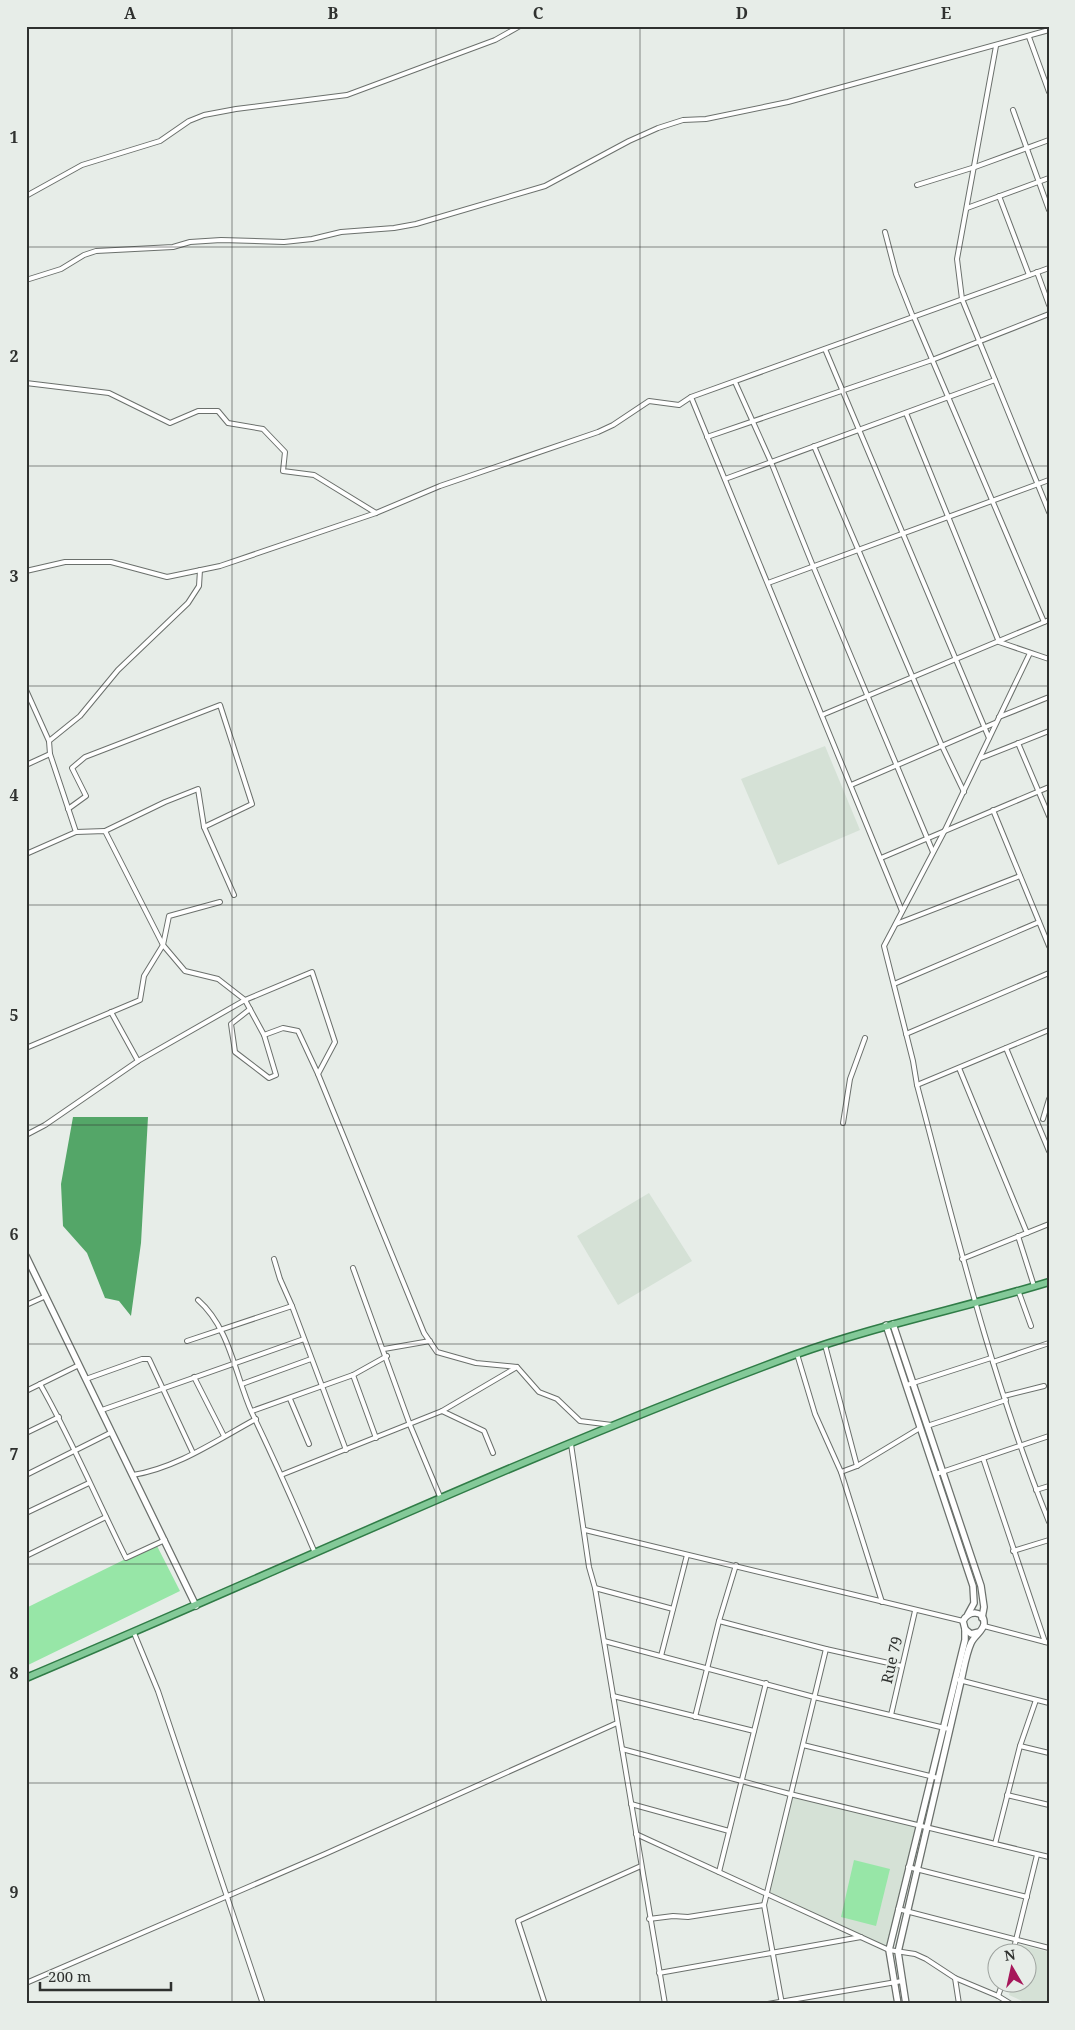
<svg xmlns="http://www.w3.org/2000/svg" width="1075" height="2030" font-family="'Noto Serif',serif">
  <rect width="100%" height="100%" fill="#e7ede8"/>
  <g fill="#d5e1d6">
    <polygon points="825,746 860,830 778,865 741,779"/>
    <polygon points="649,1193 692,1261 618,1305 577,1236"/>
    <polygon points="792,1796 916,1827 887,1948 767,1891"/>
    <polygon points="1021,1945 1049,1952 1049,2004 1029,2004 1009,1995 1012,1983 1028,1982 1028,1952 1019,1952"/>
  </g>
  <g fill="#97e6a7">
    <polygon points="156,1544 180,1591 26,1666 26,1608"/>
    <polygon points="854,1860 890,1869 876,1926 841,1917"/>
  </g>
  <polygon fill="#54a668" points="73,1117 148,1117 141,1243 131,1316 119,1301 105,1298 87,1253 63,1226 61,1184"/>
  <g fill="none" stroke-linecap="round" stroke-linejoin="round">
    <defs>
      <g id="street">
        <polyline points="1029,37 1049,92"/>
        <polyline points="996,46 957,259 962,299 1049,512"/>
        <polyline points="1013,110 1049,210"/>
        <polyline points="917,185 975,167 1049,140"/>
        <polyline points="26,196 82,165 160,141 189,121 204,115 236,109 347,95 495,40 520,26"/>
        <polyline points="999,196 1029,275"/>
        <polyline points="967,208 1049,178"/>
        <polyline points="885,232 896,274 913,317"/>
        <polyline points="1037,272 1049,305"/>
        <polyline points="26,280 61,269 84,255 96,251 173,247 190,242 221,240 284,242 312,239 341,232 394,228 416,224 545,186 629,141 658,128 683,120 706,119 788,102 1049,30"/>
        <polyline points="914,317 1044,622"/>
        <polyline points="825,349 989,738"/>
        <polyline points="735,382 771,462 813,566 933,852"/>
        <polyline points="26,383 109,393 170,423 198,411 218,411 228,423 263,429 285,452 283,471 314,475 376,513"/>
        <polyline points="691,397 902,911"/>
        <polyline points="906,413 999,642 1049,659"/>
        <polyline points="707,437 932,360 1049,314"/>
        <polyline points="814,446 942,746 964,792"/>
        <polyline points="725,479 995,380"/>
        <polyline points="26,571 65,562 111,562 167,577 220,566 376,513 440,486 598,432 613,425 649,401 679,405 691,397 1049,268"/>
        <polyline points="768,583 1049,480"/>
        <path d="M1030,653L945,830L884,946L913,1061L917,1085C956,1232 992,1381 1049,1522"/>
        <polyline points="26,690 49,741 50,754"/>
        <polyline points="822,715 1049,620"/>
        <polyline points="999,717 1049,697"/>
        <polyline points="49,741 80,716 118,670 188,603 199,586 200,570"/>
        <polyline points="1018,743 1049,816"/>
        <polyline points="981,758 1049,731"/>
        <polyline points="26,765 50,754 76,832 26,854"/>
        <polyline points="851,785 995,723"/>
        <polyline points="68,809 86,796 72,768 85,757 220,705 252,804 204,827 234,895"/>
        <polyline points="993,810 1049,946"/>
        <polyline points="105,831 165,802 198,789 204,827"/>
        <polyline points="76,832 105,831 163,945 185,971 218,979 245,1000 264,1035 283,1028 298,1031 318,1074"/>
        <polyline points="881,858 1049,787"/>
        <polyline points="896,924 1020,876"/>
        <polyline points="894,984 1039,922"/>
        <polyline points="250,1009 231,1024 235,1052 269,1078 276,1075 264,1035"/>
        <polyline points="111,1012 138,1061"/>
        <polyline points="906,1034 1049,973"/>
        <polyline points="26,1048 140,1000 144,976 163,945 169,916 220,902"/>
        <polyline points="1006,1048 1049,1151"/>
        <polyline points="959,1068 1027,1233"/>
        <polyline points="917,1085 1049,1030"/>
        <polyline points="1043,1119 1049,1099"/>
        <polyline points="843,1123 850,1079 865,1038"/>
        <polyline points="26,1135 45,1125 138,1061 245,1000 312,972 335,1042 318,1074 424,1333 437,1352 476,1363 517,1367 539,1392 557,1399 580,1421 612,1425"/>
        <polyline points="1018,1236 1034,1286"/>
        <polyline points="274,1259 280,1279 292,1306 346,1450"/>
        <polyline points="962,1259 1049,1224"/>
        <polyline points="353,1268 410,1425 441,1499"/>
        <polyline points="1018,1290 1031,1326"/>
        <path d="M198,1300C230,1328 235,1375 252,1413C274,1459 295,1506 315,1553"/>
        <polyline points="26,1305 46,1296"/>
        <polyline points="187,1341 292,1306"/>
        <polyline points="825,1345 857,1466"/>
        <polyline points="384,1349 430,1341"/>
        <polyline points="797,1354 815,1414 841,1472 882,1602"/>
        <polyline points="993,1362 1049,1343"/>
        <polyline points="353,1375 376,1438"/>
        <polyline points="194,1377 224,1436"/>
        <polyline points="86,1379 142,1359 149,1359 193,1453"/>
        <path d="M40,1384C72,1440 97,1500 126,1558L165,1540"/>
        <polyline points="242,1384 311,1359"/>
        <polyline points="907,1385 991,1358"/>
        <polyline points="26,1391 79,1365"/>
        <polyline points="1004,1396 1044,1386"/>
        <polyline points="290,1399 309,1444"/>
        <polyline points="102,1410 304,1339"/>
        <polyline points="252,1411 353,1375 387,1356"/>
        <polyline points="442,1411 517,1367"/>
        <polyline points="927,1426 1006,1400"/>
        <polyline points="26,1433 59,1417"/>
        <polyline points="571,1444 589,1567 595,1588 665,2004"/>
        <polyline points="983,1458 1045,1642"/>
        <polyline points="841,1472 857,1466 920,1428"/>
        <polyline points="936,1474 1049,1436"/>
        <polyline points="26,1475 112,1432"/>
        <path d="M133,1475C177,1468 217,1440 256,1419"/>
        <polyline points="281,1475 442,1411 484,1431 493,1453"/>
        <polyline points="1036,1490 1049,1486"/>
        <polyline points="26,1513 89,1483"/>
        <polyline points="585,1530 963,1621"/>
        <polyline points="1013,1551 1049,1540"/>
        <polyline points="26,1556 106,1517"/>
        <polyline points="595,1588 673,1609"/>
        <polyline points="719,1621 826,1649 902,1666"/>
        <polyline points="984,1626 1049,1643"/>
        <polyline points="134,1633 158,1691 263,2004"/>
        <polyline points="604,1641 814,1697 949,1729"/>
        <polyline points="661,1656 687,1555"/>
        <polyline points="959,1680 1049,1703"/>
        <polyline points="613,1696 754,1731"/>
        <polyline points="891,1715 915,1611"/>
        <polyline points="695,1717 719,1621 736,1565"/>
        <polyline points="803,1745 938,1778"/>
        <polyline points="1020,1746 1049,1753"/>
        <polyline points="622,1749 790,1794 1049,1857"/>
        <polyline points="1007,1795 1049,1805"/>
        <polyline points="631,1804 729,1831"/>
        <polyline points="636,1834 889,1950 915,1954 926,1959 955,1978 998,1996 1011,2004"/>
        <polyline points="995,1844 1020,1746 1036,1700"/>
        <polyline points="908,1867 1027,1897"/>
        <polyline points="719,1872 766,1683"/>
        <polyline points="898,1909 1049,1948"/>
        <polyline points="649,1919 673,1916 688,1917 764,1905"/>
        <polyline points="1013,1952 1037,1855"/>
        <polyline points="659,1973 861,1937"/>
        <polyline points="955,1978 959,2004"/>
        <polyline points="26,1983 325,1854 617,1723"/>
        <polyline points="998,1996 1003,1982"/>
        <polyline points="545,2004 518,1921 641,1866"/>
        <polyline points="768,2004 902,1981"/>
        <polyline points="782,2004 764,1905 826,1649"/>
      </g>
      <g id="secondary">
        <polyline points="26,1256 196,1606"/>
        <polyline points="893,1324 981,1586 984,1607 982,1618"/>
        <polyline points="886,1325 973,1586 974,1603 968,1614"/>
        <polyline points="898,2004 889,1950 965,1640 965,1629"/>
        <path d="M906,2004L898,1952L961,1681C964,1668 966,1654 971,1643C974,1636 983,1631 984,1624C985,1610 968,1610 963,1621L965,1629L971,1634L979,1632"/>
      </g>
      <path id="primary" d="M26,1678C282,1570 534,1451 794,1355C877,1325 964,1308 1049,1282"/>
    </defs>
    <use href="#street" stroke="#6b706c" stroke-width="6"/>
    <use href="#secondary" stroke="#6b706c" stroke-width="8"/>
    <use href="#primary" stroke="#307c47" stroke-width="9"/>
    <use href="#street" stroke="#fff" stroke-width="4"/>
    <use href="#secondary" stroke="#fff" stroke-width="5.5"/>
    <use href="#primary" stroke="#83c998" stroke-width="6"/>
  </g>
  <path fill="none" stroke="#2f312f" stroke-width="1" stroke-opacity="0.55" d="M232,26V2004M436,26V2004M640,26V2004M844,26V2004M26,247H1049M26,466H1049M26,686H1049M26,905H1049M26,1125H1049M26,1344H1049M26,1564H1049M26,1783H1049"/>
  <g text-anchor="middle" stroke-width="4" stroke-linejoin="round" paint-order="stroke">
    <g font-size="15" fill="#2f312f" stroke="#e7ede8">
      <text transform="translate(892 1660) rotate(-77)" y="5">Rue 79</text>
    </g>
  </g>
  <rect width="1075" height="2030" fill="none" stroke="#e7ede8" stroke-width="55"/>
  <g transform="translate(1012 1968) rotate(351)"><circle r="24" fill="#e7ede8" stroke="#9da29e"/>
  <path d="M0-4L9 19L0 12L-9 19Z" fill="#a6175a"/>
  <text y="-8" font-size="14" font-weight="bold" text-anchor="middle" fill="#2f312f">N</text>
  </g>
  <path d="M40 1982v8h131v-8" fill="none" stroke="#2f312f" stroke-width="2.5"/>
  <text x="48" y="1982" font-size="15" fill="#2f312f" stroke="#e7ede8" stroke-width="4" paint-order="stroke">200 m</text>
  <rect x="28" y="28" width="1020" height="1974" fill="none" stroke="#2f312f" stroke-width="2"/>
  <g font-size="16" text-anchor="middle" font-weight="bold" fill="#2f312f">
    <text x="130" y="19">A</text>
    <text x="333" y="19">B</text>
    <text x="538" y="19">C</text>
    <text x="742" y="19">D</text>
    <text x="946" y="19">E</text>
    <text x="14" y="143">1</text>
    <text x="14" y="362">2</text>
    <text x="14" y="582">3</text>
    <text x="14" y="801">4</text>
    <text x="14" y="1021">5</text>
    <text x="14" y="1240">6</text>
    <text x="14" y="1460">7</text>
    <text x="14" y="1679">8</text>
    <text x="14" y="1898">9</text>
  </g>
</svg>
